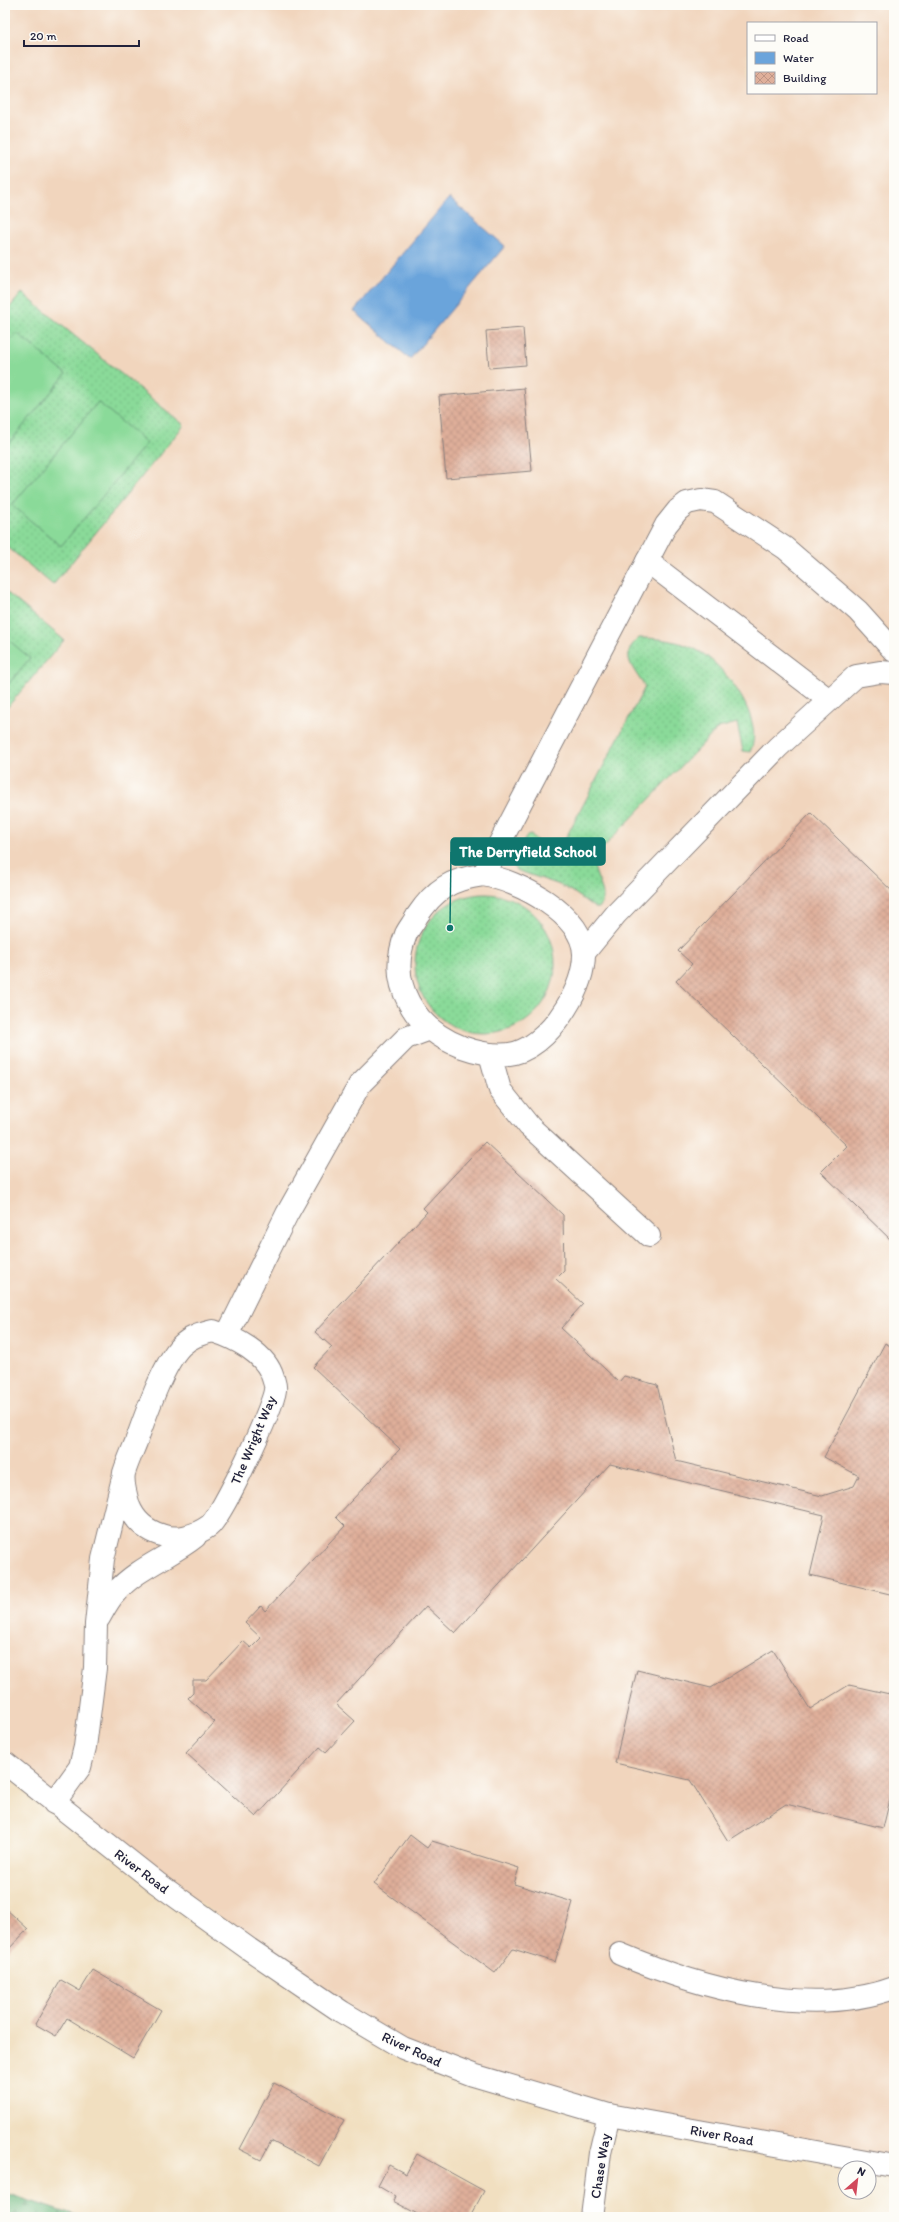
<svg xmlns="http://www.w3.org/2000/svg" width="899" height="2222" font-family="Itim,sans-serif">
  <defs>
    <pattern id="grass-dots" width="8" height="8" patternUnits="userSpaceOnUse"><rect width="8" height="8" fill="#8ada99"/><path d="M2 2h.1M6 6h.1" fill="none" stroke="#77bb85" stroke-width="1.8" stroke-linecap="round"/></pattern>
    <pattern id="forest-firs" width="22" height="20" patternUnits="userSpaceOnUse"><rect width="22" height="20" fill="#6fba81"/><path d="M5 1l3.5 6h-7zM16 11l3.5 6h-7z" fill="#5b976b"/></pattern>
    <pattern id="building-cross-hatch" width="8" height="8" patternUnits="userSpaceOnUse"><rect width="8" height="8" fill="#dfaf9a"/><path d="M0 0l8 8M0 8l8-8" fill="none" stroke="#bf9686"/></pattern>
  </defs>
  <rect width="100%" height="100%" fill="#fdfcf7"/>
  <filter id="ink" filterUnits="userSpaceOnUse"><feTurbulence type="fractalNoise" baseFrequency=".025" numOctaves="2"/><feDisplacementMap in="SourceGraphic" scale="8" xChannelSelector="R" yChannelSelector="G"/><feConvolveMatrix kernelMatrix="1 2 1 2 8 2 1 2 1" color-interpolation-filters="sRGB"/></filter>
  <filter id="wash" filterUnits="userSpaceOnUse"><feTurbulence type="fractalNoise" baseFrequency=".012" numOctaves="4" result="noise"/><feDisplacementMap in="SourceGraphic" scale="16" xChannelSelector="R" yChannelSelector="G"/><feGaussianBlur stdDeviation="0.9" result="paint"/><feColorMatrix in="noise" values="0 0 0 0 0 0 0 0 0 0 0 0 0 0 0 0 0 1.4 0 .05"/><feComposite in="paint" operator="in"/></filter>
  <g filter="url(#wash)">
    <rect width="100%" height="100%" fill="#f1dfc0"/>
    <path fill="#f1d5bd" fill-rule="evenodd" d="M5,5H894V2166L609,2115L403,2048L5,1763ZM748,23H876V93H748Z"/>
    <g fill="url(#grass-dots)" stroke="#567e6a">
      <polygon points="22,293 184,425 53,585 5,545 5,313"/>
      <polygon points="5,591 64,640 5,710"/>
      <path d="M639,638C661,638 683,641 702,653C727,669 766,721 750,752L743,751L737,723L718,728L595,856C589,874 612,892 599,908H595L576,894L560,885L516,870L513,864L527,835L531,834L537,841L544,860L561,847L645,687C634,669 618,655 639,638Z"/>
      <circle cx="485" cy="964" r="70"/>
    </g>
    <polygon fill="url(#forest-firs)" stroke="#486e5e" points="5,2193 80,2217 5,2217"/>
    <g fill="#8ada99" stroke="#567e6a">
      <polygon points="17,333 66,374 5,448 5,347"/>
      <polygon points="98,402 147,443 61,546 12,505"/>
      <polygon points="5,637 30,658 5,688"/>
    </g>
    <polygon fill="#6ba4db" stroke="#46638b" points="449,198 505,246 410,359 354,311"/>
    <g id="blocks">
      <g fill="url(#building-cross-hatch)">
        <polygon points="523,328 526,365 489,368 486,331"/>
        <polygon points="524,388 532,471 446,478 439,396"/>
        <polygon points="811,813 894,893 894,1243 821,1172 847,1146 676,981 692,964 678,951"/>
        <polygon points="485,1142 563,1215 564,1271 556,1279 583,1304 561,1328 619,1382 624,1376 657,1385 676,1461 822,1496 854,1486 859,1476 824,1457 885,1343 894,1348 894,1595 810,1575 824,1515 610,1464 455,1633 426,1606 336,1704 355,1721 326,1752 320,1747 256,1817 186,1753 215,1722 188,1698 193,1693 193,1680 206,1680 243,1641 251,1648 261,1638 245,1623 261,1606 265,1611 345,1526 336,1517 400,1449 313,1367 332,1347 315,1332 427,1212 423,1208"/>
        <polygon points="773,1650 810,1709 849,1685 894,1695 894,1791 892,1791 883,1828 786,1804 728,1841 690,1780 615,1763 637,1670 711,1688"/>
        <polygon points="410,1835 427,1848 432,1841 519,1868 514,1884 573,1902 555,1962 513,1949 495,1973 374,1884"/>
        <polygon points="5,1908 28,1929 5,1953"/>
        <polygon points="93,1970 161,2010 133,2058 67,2018 56,2036 35,2024 61,1980 80,1991"/>
        <polygon points="274,2083 344,2120 319,2166 271,2141 261,2160 239,2149"/>
        <polygon points="417,2154 484,2191 470,2217 423,2217 393,2201 395,2196 378,2186 389,2165 406,2174"/>
      </g>
    </g>
  </g>
  <g filter="url(#ink)">
    <use href="#blocks" fill-opacity="0" stroke="#8a807e" stroke-width="1"/>
    <g fill="none" stroke-linecap="round" stroke-linejoin="round">
      <defs>
        <g id="minor">
          <polyline points="647,561 829,700"/>
          <polyline points="483,875 666,525 678,510 687,503 701,500 715,502 785,548 858,611 894,651"/>
          <path d="M483,875C517,880 583,914 584,954C584,973 576,992 566,1008C555,1026 537,1047 515,1053C497,1057 479,1053 462,1047C415,1029 386,984 406,934C409,928 414,922 417,916C435,889 451,879 483,875Z"/>
          <polyline points="584,953 616,914 778,747 856,676 880,672 894,673"/>
          <polyline points="490,1054 500,1090 529,1126 649,1236"/>
          <path d="M213,1331C235,1338 266,1353 273,1378C274,1382 276,1386 275,1390C273,1408 222,1516 209,1526C195,1536 177,1541 161,1535C145,1530 135,1521 129,1506C126,1496 122,1483 124,1473C127,1463 132,1452 136,1442C145,1417 163,1364 181,1346C190,1337 200,1334 213,1331Z"/>
          <polyline points="227,1335 287,1214 360,1084 406,1038 430,1029"/>
          <path d="M99,1618C104,1609 109,1599 116,1592C137,1568 170,1557 195,1537"/>
          <polyline points="5,1763 157,1883 249,1949 342,2012 403,2048 473,2075 609,2115 894,2166"/>
          <polyline points="54,1803 80,1767 85,1747 95,1668 96,1624 103,1559 122,1482"/>
          <path d="M620,1954C700,1988 808,2019 894,1988"/>
          <polyline points="592,2217 600,2153 609,2115"/>
        </g>
      </defs>
      <use href="#minor" stroke="#8a807e" stroke-width="24"/>
      <use href="#minor" stroke="#fff" stroke-width="22"/>
    </g>
  </g>
  <g text-anchor="middle" stroke-width="3" stroke-linejoin="round" paint-order="stroke">
    <g font-size="14" fill="#22223b" stroke="#fdfcf7">
      <text transform="translate(253 1440) rotate(-67)" y="5">The Wright Way</text>
      <text transform="translate(142 1871) rotate(37)" y="5">River Road</text>
      <text transform="translate(412 2049) rotate(25)" y="5">River Road</text>
      <text transform="translate(722 2135) rotate(10)" y="5">River Road</text>
      <text transform="translate(600 2166) rotate(-81)" y="5">Chase Way</text>
    </g>
  </g>
  <path fill="none" stroke="#0f766e" stroke-width="1.5" d="M450 928L451 852"/>
  <circle fill="#0f766e" stroke="#fdfcf7" stroke-width="1.5" cx="450" cy="928" r="4"/>
  <rect fill="#0f766e" stroke="#0f766e" stroke-width="1.5" x="451" y="838" width="154" height="27" rx="4"/>
  <g font-size="15" text-anchor="middle" font-weight="bold" fill="#fff">
    <text x="528" y="857">The Derryfield School</text>
  </g>
  <rect width="899" height="2222" fill="none" stroke="#fdfcf7" stroke-width="20"/>
  <rect x="747" y="22" width="130" height="72" fill="#fdfcf7" stroke="#a5a5ac"/>
  <rect x="755" y="35" width="20" height="6" fill="#ffffff" stroke="#a5a5ac"/>
  <text x="783" y="42" font-size="12" fill="#22223b">Road</text>
  <rect x="755" y="52" width="20" height="12" fill="#6ba4db" stroke="#a5a5ac"/>
  <text x="783" y="62" font-size="12" fill="#22223b">Water</text>
  <rect x="755" y="72" width="20" height="12" fill="url(#building-cross-hatch)" stroke="#a5a5ac"/>
  <text x="783" y="82" font-size="12" fill="#22223b">Building</text>
  <g transform="translate(857 2180) rotate(28)"><circle r="19" fill="#fdfcf7" stroke="#a5a5ac"/>
  <path d="M0-3L7 15L0 10L-7 15Z" fill="#d1495b"/>
  <text y="-6" font-size="11" font-weight="bold" text-anchor="middle" fill="#22223b">N</text>
  </g>
  <path d="M24 40v6h115v-6" fill="none" stroke="#22223b" stroke-width="2"/>
  <text x="30" y="40" font-size="12" fill="#22223b" stroke="#fdfcf7" stroke-width="3" paint-order="stroke">20 m</text>
</svg>
